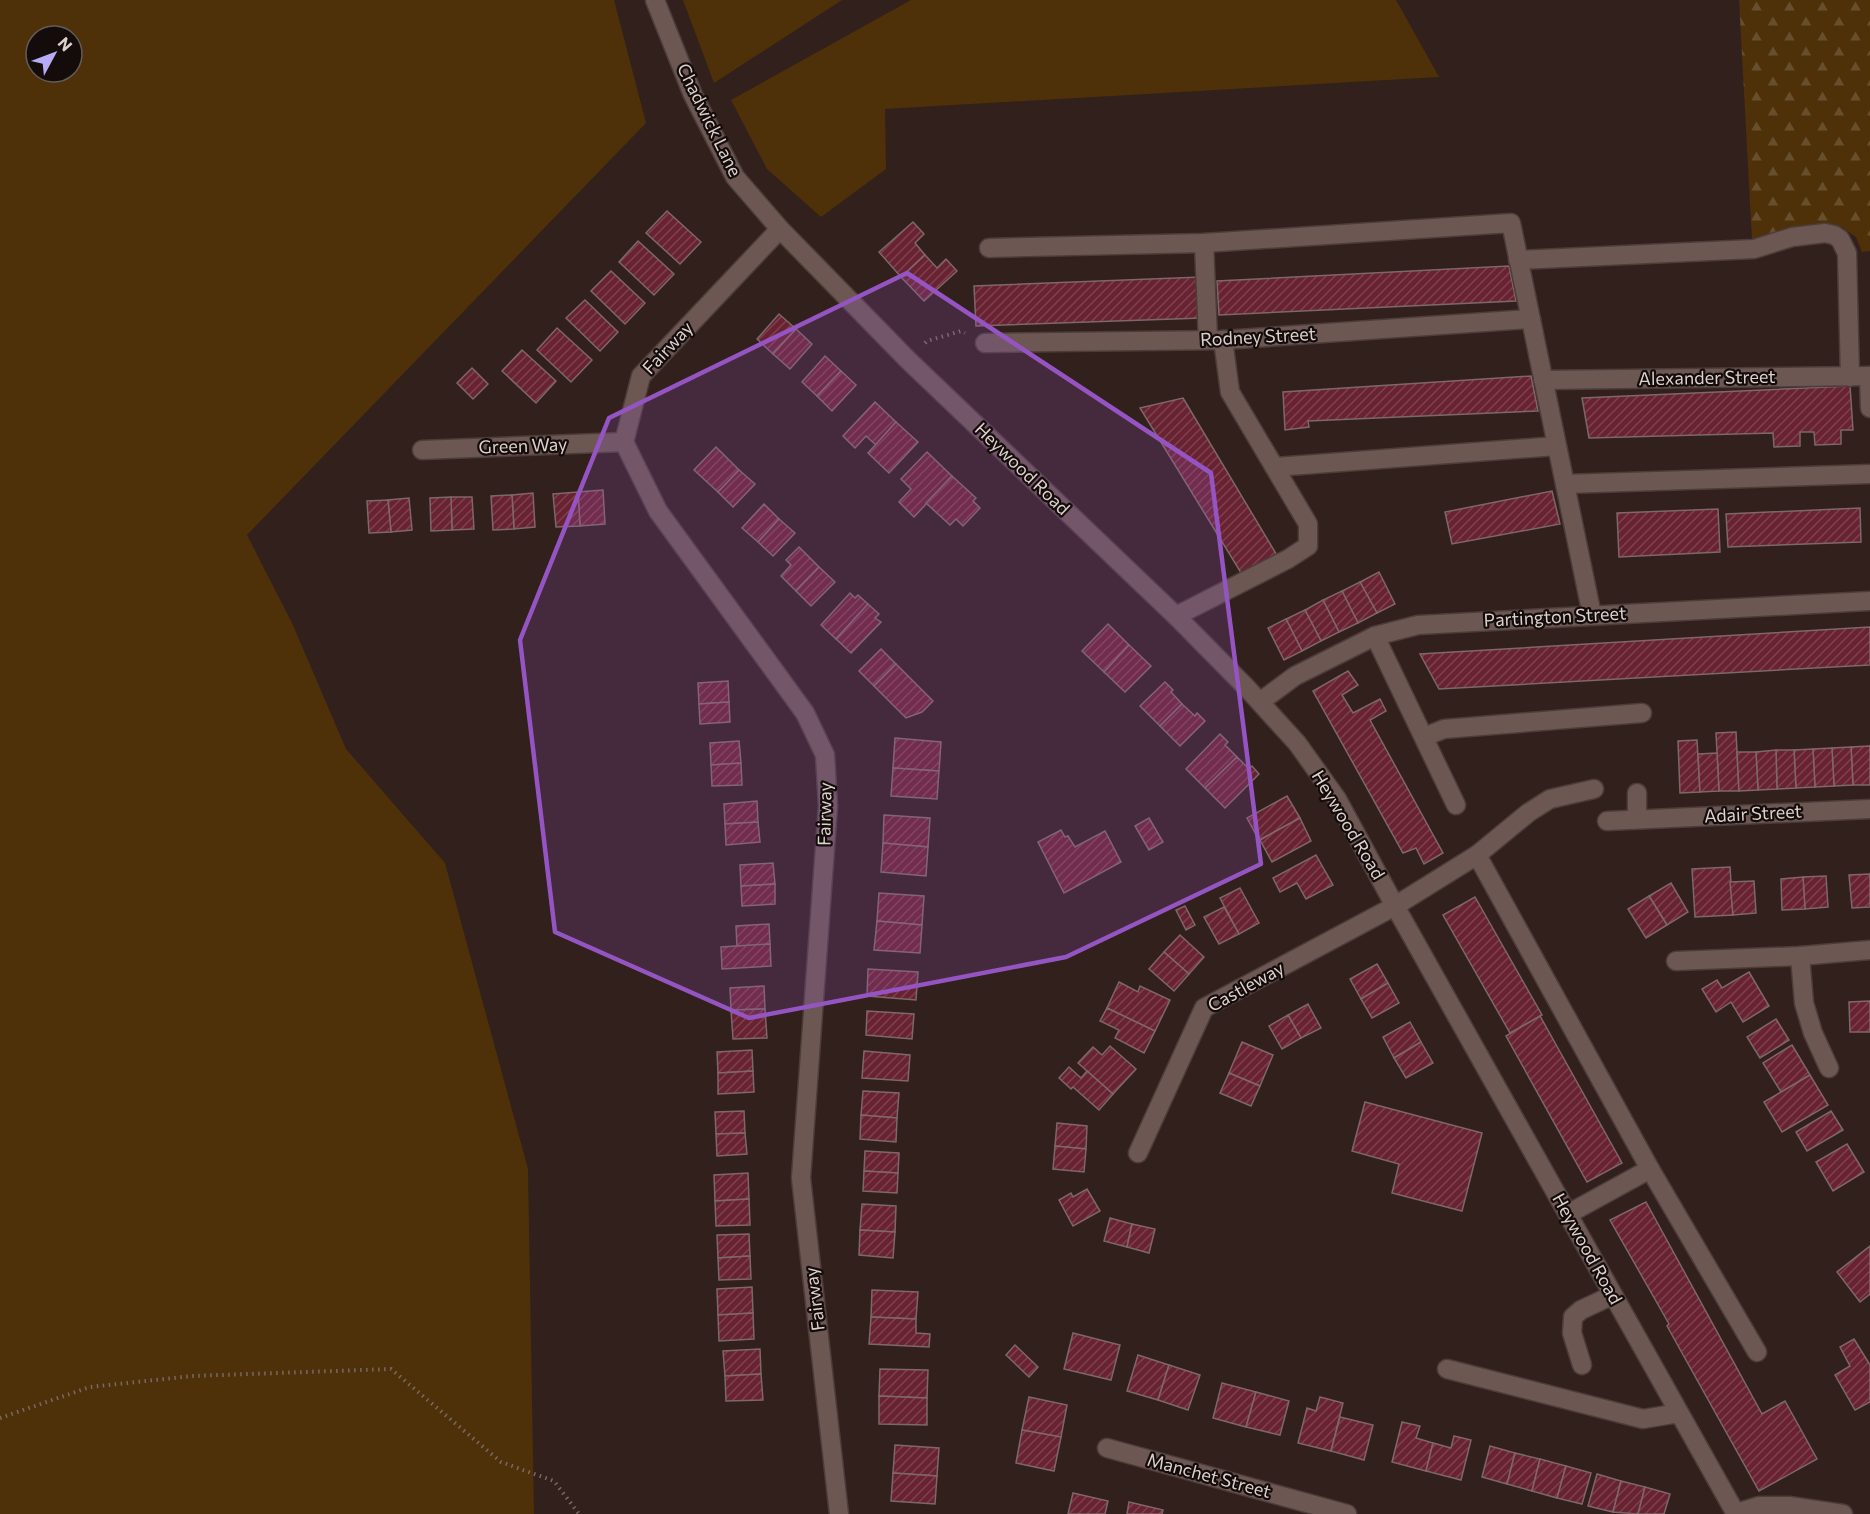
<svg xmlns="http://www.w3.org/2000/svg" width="1870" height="1514" font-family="Commissioner,sans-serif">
  <defs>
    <pattern id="forest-firs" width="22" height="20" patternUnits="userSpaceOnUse" patternTransform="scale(1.5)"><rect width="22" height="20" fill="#4e3109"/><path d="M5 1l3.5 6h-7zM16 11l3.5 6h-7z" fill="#674e2c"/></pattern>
    <pattern id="building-hatch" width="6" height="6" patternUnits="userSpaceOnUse" patternTransform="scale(1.5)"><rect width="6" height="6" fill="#682231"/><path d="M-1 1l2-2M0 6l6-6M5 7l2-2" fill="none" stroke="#7d414e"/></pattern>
  </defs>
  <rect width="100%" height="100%" fill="#31201c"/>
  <g fill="#4e3109" fill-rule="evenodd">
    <path d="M0,0H614L646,123L247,535L292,623L346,749L445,863L528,1169L534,1514H0ZM36,36H72V72H36Z"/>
    <polygon points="683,0 842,0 714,83"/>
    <polygon points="911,0 1396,0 1439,77 885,109 886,169 821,217 767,169 731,100"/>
  </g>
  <polygon fill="url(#forest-firs)" points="1739,0 1870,0 1870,251 1862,252 1856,237 1843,228 1788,231 1752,239"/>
  <g fill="url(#building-hatch)" stroke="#7e676a" stroke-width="1.5">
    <polygon points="667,211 701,242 680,264 646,233"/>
    <polygon points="913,222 924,234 915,243 925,255 901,277 879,252"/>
    <polygon points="638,241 674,274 654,295 619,262"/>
    <polygon points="925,255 937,268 946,259 957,271 924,301 901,277"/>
    <polygon points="1509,266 1516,301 1219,315 1217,281"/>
    <polygon points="611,271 645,303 625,324 591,291"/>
    <polygon points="1201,277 1202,318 976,326 974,286"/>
    <polygon points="585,300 618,332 600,351 566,318"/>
    <polygon points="779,314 796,329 773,354 757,339"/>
    <polygon points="557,328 592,360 571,382 537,350"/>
    <polygon points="796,329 812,344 790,369 773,354"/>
    <polygon points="522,350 556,381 536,403 502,371"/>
    <polygon points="825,356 841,371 817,396 802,382"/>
    <polygon points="472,368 488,384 473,399 457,383"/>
    <polygon points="841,371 856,385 832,411 817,396"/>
    <polygon points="1531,376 1538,411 1308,421 1309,427 1285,430 1283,392"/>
    <polygon points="1850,386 1853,430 1841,430 1841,444 1815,445 1814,432 1800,432 1800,446 1774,447 1773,433 1589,438 1582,398"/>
    <polygon points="1183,398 1278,557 1243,576 1140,408"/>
    <polygon points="875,402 896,422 876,445 866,436 855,448 843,436"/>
    <polygon points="896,422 918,442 889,473 868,453"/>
    <polygon points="716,447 739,470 718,492 694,470"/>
    <polygon points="927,452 952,476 914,517 899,502 911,489 901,479"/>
    <polygon points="739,470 755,484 733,507 718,492"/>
    <polygon points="952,476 976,498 973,501 980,508 963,526 956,519 950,525 926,503"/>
    <polygon points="603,490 605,524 580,526 578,492"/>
    <polygon points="1552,491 1560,524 1452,544 1445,512"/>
    <polygon points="578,492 580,526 556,527 553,494"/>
    <polygon points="533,493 535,527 514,529 512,495"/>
    <polygon points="512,495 514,529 493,530 491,496"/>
    <polygon points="451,497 472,497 474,529 452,530"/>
    <polygon points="451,497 452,530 431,531 430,498"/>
    <polygon points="409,498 412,530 391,532 388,500"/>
    <polygon points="388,500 391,532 369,533 367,501"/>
    <polygon points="764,504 779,519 758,542 742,528"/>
    <polygon points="1860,508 1861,542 1728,547 1726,514"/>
    <polygon points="1718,509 1720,552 1619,557 1617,513"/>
    <polygon points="779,519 795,533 773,556 758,542"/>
    <polygon points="799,547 819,567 796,591 781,576 791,565 786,560"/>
    <polygon points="819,567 835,582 811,606 796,591"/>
    <polygon points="1379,572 1395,604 1377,613 1360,582"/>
    <polygon points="1360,582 1377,613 1358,623 1342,591"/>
    <polygon points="1342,591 1358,623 1339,632 1323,600"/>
    <polygon points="850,593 855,598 858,595 868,604 836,639 821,625"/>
    <polygon points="1323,600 1339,632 1321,641 1305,610"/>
    <polygon points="868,604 879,614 875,618 881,622 851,653 836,639"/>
    <polygon points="1305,610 1321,641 1302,651 1286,619"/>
    <polygon points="1286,619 1302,651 1284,660 1268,628"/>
    <polygon points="1108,624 1129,645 1104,672 1082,651"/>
    <polygon points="1870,627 1870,665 1439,689 1420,654"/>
    <polygon points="1129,645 1151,666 1125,692 1104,672"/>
    <polygon points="881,649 896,664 874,686 859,671"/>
    <polygon points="896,664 933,701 922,712 906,718 874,686"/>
    <polygon points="1348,671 1358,685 1342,695 1353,713 1380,699 1386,711 1370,720 1443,853 1424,864 1416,848 1403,853 1313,691"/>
    <polygon points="728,681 729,702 699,704 698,683"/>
    <polygon points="1165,682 1173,690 1171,692 1182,704 1160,726 1140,706"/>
    <polygon points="729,702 730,722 700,724 699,704"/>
    <polygon points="1182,704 1195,716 1197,713 1205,721 1180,746 1160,726"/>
    <polygon points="1736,732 1739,791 1719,791 1716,733"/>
    <polygon points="1220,734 1228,742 1225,745 1237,757 1205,788 1186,769"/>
    <polygon points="895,738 941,742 939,771 893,768"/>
    <polygon points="1697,740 1700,792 1680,793 1678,741"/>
    <polygon points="739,741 741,763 711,765 710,743"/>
    <polygon points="1870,746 1870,785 1853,785 1851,747"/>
    <polygon points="1851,747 1853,785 1834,786 1832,748"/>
    <polygon points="1832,748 1834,786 1815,787 1813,749"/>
    <polygon points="1813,749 1815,787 1796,788 1794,750"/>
    <polygon points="1776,750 1794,750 1796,788 1777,789"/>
    <polygon points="1776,750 1777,789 1758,790 1756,752"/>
    <polygon points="1737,752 1756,752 1758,790 1739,791"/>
    <polygon points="1717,753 1719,791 1700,792 1698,754"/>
    <polygon points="1237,757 1249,769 1252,766 1259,774 1225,808 1205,788"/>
    <polygon points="741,763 742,785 712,786 711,765"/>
    <polygon points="893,768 939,771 937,799 891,796"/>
    <polygon points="1287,796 1300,818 1259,840 1247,818"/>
    <polygon points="757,801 758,822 725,824 724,804"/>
    <polygon points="884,815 930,818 928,847 883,843"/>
    <polygon points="1149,818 1163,842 1149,850 1135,826"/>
    <polygon points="1300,818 1311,841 1272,862 1260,840"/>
    <polygon points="758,822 760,842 726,845 725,824"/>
    <polygon points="1061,830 1065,837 1068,836 1075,847 1105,831 1121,862 1064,893 1038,842"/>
    <polygon points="883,843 928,847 926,876 881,872"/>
    <polygon points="1316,855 1333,885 1306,899 1297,883 1280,892 1273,878"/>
    <polygon points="773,863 775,884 741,886 740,865"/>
    <polygon points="1730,867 1733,915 1695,917 1692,869"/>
    <polygon points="1870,874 1870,907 1852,908 1849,875"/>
    <polygon points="1826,876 1828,907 1805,909 1803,877"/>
    <polygon points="1803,877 1805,909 1782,910 1781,879"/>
    <polygon points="1754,881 1756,913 1733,915 1730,882"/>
    <polygon points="1671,883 1688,912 1667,925 1649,896"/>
    <polygon points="775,884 775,904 742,906 741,886"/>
    <polygon points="1240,888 1259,923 1239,934 1220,898"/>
    <polygon points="879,893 924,896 922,925 877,921"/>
    <polygon points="1649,896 1667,925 1646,938 1628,909"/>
    <polygon points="1475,897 1542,1015 1510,1033 1443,915"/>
    <polygon points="1185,906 1195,925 1186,930 1176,910"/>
    <polygon points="1224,907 1239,934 1219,944 1204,917"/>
    <polygon points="877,921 922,925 920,953 874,950"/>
    <polygon points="769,924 770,944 737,947 736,926"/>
    <polygon points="1180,935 1204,957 1189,974 1164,952"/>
    <polygon points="770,944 771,966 722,969 721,947"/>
    <polygon points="1164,952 1189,974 1174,991 1149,969"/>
    <polygon points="1377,964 1388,983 1361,999 1350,979"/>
    <polygon points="868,969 918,972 916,1000 867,996"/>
    <polygon points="1749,972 1769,1006 1743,1022 1731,1002 1716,1012 1702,989 1717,980 1722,988"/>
    <polygon points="1119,982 1138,992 1140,986 1170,1000 1155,1031 1107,1008"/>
    <polygon points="1388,983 1399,1003 1372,1018 1361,999"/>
    <polygon points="764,986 765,1009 731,1010 730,988"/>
    <polygon points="1870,1001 1870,1032 1850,1032 1849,1002"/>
    <polygon points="1308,1004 1321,1028 1301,1038 1288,1015"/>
    <polygon points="1107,1008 1155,1031 1144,1053 1115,1038 1119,1030 1100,1021"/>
    <polygon points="765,1009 767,1038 733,1039 731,1010"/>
    <polygon points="867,1011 914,1014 912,1039 866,1035"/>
    <polygon points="1288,1015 1301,1038 1282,1049 1269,1026"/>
    <polygon points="1540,1016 1622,1163 1587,1182 1506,1036"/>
    <polygon points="1776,1019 1789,1040 1760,1058 1747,1037"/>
    <polygon points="1410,1022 1421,1042 1394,1058 1383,1037"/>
    <polygon points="1242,1042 1273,1055 1260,1086 1229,1073"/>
    <polygon points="1421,1042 1433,1063 1406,1078 1394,1058"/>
    <polygon points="1792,1045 1810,1075 1781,1092 1763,1063"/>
    <polygon points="1110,1046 1136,1069 1113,1094 1078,1063 1093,1047 1102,1055"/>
    <polygon points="752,1050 753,1071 718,1073 717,1052"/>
    <polygon points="864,1051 910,1055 908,1081 862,1078"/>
    <polygon points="1069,1067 1081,1078 1087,1071 1113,1094 1099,1110 1073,1087 1071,1089 1059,1078"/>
    <polygon points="753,1071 754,1092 718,1094 718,1073"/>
    <polygon points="1229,1073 1260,1086 1251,1106 1220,1093"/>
    <polygon points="1810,1075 1828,1105 1782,1132 1764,1102"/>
    <polygon points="863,1091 899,1093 897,1118 861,1115"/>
    <polygon points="1365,1102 1482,1133 1462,1211 1392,1193 1399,1164 1352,1151"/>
    <polygon points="744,1111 745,1133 716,1134 715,1112"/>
    <polygon points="1831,1111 1843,1130 1807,1151 1796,1132"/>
    <polygon points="861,1115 897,1118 896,1142 860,1139"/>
    <polygon points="1057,1123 1087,1126 1086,1149 1055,1146"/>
    <polygon points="745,1133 747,1154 717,1156 716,1134"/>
    <polygon points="1847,1144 1864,1172 1833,1191 1816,1162"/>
    <polygon points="1055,1146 1086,1149 1084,1172 1053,1169"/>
    <polygon points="865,1151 899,1153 898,1173 864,1171"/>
    <polygon points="864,1171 898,1173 897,1193 863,1191"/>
    <polygon points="748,1173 749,1199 715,1201 714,1175"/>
    <polygon points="1087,1189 1100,1211 1073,1226 1059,1200 1071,1193 1073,1197"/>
    <polygon points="749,1199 750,1225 716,1226 715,1201"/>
    <polygon points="1646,1202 1762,1414 1785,1401 1817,1459 1759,1491 1667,1326 1669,1324 1610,1220"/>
    <polygon points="862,1204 896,1206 895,1232 860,1230"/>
    <polygon points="1110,1218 1132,1224 1127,1247 1104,1241"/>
    <polygon points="1132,1224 1155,1229 1149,1253 1127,1247"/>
    <polygon points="860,1230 895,1232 893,1258 859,1255"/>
    <polygon points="749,1234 750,1256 718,1258 717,1235"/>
    <polygon points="1870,1246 1870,1294 1860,1302 1837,1272"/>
    <polygon points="750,1256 751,1279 719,1280 718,1258"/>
    <polygon points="752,1287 753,1313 718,1315 717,1289"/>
    <polygon points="872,1290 918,1292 916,1319 871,1317"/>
    <polygon points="753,1313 754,1339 719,1341 718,1315"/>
    <polygon points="871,1317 916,1319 916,1333 930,1334 929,1347 869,1344"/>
    <polygon points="1073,1333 1120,1345 1111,1380 1064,1369"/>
    <polygon points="1854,1339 1870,1365 1870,1402 1855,1410 1835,1375 1850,1366 1840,1347"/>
    <polygon points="1015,1345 1038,1367 1029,1377 1006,1355"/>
    <polygon points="760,1349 761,1374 725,1376 723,1351"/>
    <polygon points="1138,1355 1169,1365 1158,1400 1127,1391"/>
    <polygon points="1169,1365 1200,1375 1188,1410 1158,1400"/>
    <polygon points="880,1369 928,1370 927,1398 879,1396"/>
    <polygon points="761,1374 763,1400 726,1401 725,1376"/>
    <polygon points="1222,1383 1256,1392 1246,1427 1213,1418"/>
    <polygon points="1256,1392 1289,1401 1280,1435 1246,1427"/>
    <polygon points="879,1396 927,1398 927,1425 879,1424"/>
    <polygon points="1029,1397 1067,1405 1061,1437 1022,1430"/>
    <polygon points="1320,1397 1343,1403 1331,1451 1298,1443 1307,1408 1316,1411"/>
    <polygon points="1340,1417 1373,1425 1364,1460 1331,1451"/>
    <polygon points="1402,1422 1420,1426 1416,1438 1433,1443 1426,1471 1392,1462"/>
    <polygon points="1022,1430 1061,1437 1054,1471 1016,1463"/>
    <polygon points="1454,1436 1471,1440 1461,1480 1426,1471 1433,1443 1451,1448"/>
    <polygon points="895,1445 939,1448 937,1476 893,1473"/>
    <polygon points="1490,1446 1515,1453 1507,1484 1482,1477"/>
    <polygon points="1515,1453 1540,1459 1532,1491 1507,1484"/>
    <polygon points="1540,1459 1566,1466 1557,1498 1532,1491"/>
    <polygon points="1566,1466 1591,1473 1582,1504 1557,1498"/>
    <polygon points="893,1473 937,1476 935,1504 891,1501"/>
    <polygon points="1597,1474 1621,1481 1613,1512 1588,1506"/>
    <polygon points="1621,1481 1645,1487 1638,1514 1613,1512"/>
    <polygon points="1645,1487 1670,1494 1664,1514 1638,1514"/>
    <polygon points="1073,1493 1108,1501 1105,1514 1068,1514"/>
    <polygon points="1129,1502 1163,1510 1162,1514 1127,1514"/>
  </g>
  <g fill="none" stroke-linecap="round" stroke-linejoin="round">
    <defs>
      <g id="minor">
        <polyline points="655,0 693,95 735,177 780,229 908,360 1176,616 1246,687 1297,743 1337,799 1395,906 1736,1514"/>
        <polyline points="780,229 641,376 624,442 658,511 805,713 825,755 828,806 801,1178 839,1514"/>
        <polyline points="1204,243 1208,340"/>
        <polyline points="989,248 1204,243 1511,223 1592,615"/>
        <polyline points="1518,260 1754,249 1792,237 1825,233 1834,235 1840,239 1847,253 1850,377"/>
        <polyline points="985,343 1223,340 1531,319"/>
        <polyline points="1869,376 1870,408"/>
        <polyline points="1543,380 1870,376"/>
        <polyline points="422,450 624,442"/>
        <polyline points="1275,467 1557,446"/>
        <polyline points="1565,484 1870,474"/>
        <polyline points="1176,616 1288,559 1308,546 1308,524 1230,392 1223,340"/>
        <polyline points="1375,636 1456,805"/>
        <polyline points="1260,702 1295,676 1375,636 1418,625 1870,601"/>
        <polyline points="1424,737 1444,729 1642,713"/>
        <polyline points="1637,819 1637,793"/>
        <polyline points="1607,821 1870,809"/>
        <polyline points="1477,855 1528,813 1550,799 1594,789"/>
        <polyline points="1800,956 1804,1003 1813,1033 1829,1068"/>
        <polyline points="1676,961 1800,956 1870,950"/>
        <polyline points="1138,1153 1204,1008 1395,906 1477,855 1650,1169 1757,1352"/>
        <polyline points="1568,1214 1650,1169"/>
        <polyline points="1582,1365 1572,1333 1573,1317 1581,1310 1613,1295"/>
        <polyline points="1447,1369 1643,1419 1679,1413"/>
        <polyline points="1107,1448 1347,1514"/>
        <polyline points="1736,1513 1759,1506 1789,1506 1843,1514"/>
      </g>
    </defs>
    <use href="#minor" stroke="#4c3d3b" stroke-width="21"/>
    <g stroke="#786965" stroke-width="4" stroke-dasharray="1.5 4.5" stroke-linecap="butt">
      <polyline points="925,343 927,341 961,331 965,333"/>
      <polyline points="0,1418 90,1387 192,1376 391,1369 501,1462 554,1481 579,1514"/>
    </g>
    <use href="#minor" stroke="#6c5753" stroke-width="18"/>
  </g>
  <path fill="#9455c3" fill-opacity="0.2" stroke="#9455c3" stroke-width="4.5" stroke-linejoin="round" d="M907,273L1211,473L1261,864L1066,957L749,1018L555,932L520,640L609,418Z"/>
  <g text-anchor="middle" stroke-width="4.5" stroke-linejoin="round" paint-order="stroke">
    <g font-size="18" fill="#ddd1ce" stroke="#140c0a">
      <text transform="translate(709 120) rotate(64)" y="6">Chadwick Lane</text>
      <text transform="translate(1258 337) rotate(-3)" y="6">Rodney Street</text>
      <text transform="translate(668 348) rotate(-47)" y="6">Fairway</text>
      <text transform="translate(1707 378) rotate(-1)" y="6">Alexander Street</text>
      <text transform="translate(523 446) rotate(-2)" y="6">Green Way</text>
      <text transform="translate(1022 469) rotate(44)" y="6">Heywood Road</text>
      <text transform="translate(1555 617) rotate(-3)" y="6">Partington Street</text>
      <text transform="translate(825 814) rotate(-89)" y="6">Fairway</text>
      <text transform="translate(1753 814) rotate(-3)" y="6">Adair Street</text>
      <text transform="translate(1348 825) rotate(59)" y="6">Heywood Road</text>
      <text transform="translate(1246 987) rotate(-29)" y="6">Castleway</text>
      <text transform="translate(1587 1249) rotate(61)" y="6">Heywood Road</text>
      <text transform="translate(815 1299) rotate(-97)" y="6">Fairway</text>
      <text transform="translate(1209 1476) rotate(15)" y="6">Manchet Street</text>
    </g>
  </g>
  <g transform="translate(54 54) rotate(49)"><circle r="28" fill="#140c0a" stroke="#645b58" stroke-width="1.5"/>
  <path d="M0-4.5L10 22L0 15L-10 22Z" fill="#b7abf8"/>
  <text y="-9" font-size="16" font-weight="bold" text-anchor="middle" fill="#ddd1ce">N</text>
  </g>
</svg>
